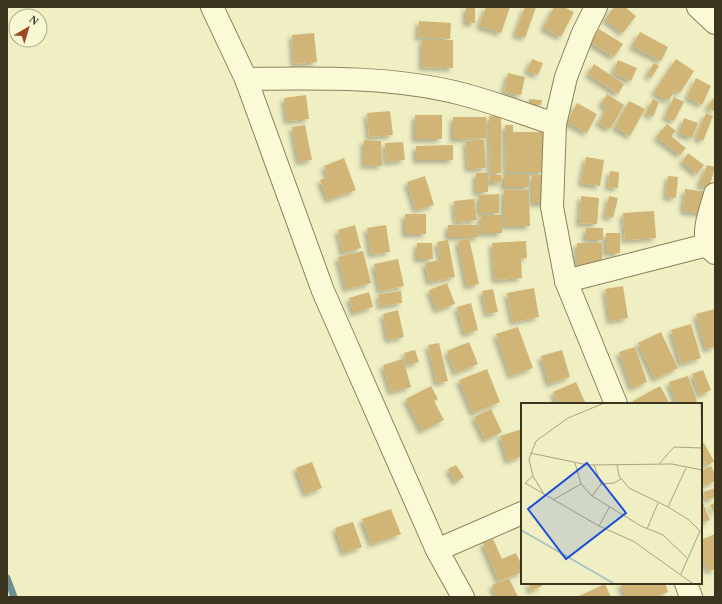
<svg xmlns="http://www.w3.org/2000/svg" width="722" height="604" font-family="Georgia,serif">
  <defs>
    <filter id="shadow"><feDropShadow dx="-3.5" dy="3.5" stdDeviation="2" flood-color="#0004"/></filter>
  </defs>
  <rect width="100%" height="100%" fill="#f0efc3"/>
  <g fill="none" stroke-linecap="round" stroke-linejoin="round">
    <polyline stroke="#6c9092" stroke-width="7" points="7,578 14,597"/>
  </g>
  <g fill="#d0b577" filter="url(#shadow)">
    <rect x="466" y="7" width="9" height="16"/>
    <polygon points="486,7 510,7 501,33 479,26"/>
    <polygon points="525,7 536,7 525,38 515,34"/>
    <polygon points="554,7 564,7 574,12 561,37 543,28"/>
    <polygon points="614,7 625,7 636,16 623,33 605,19"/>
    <polygon points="419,21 451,23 450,39 418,37"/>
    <polygon points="599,29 623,44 614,57 590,42"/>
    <polygon points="640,32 668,47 661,61 632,46"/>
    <polygon points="314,33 317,62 294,64 292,35"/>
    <polygon points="422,40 453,40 453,68 422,67"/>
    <polygon points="532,59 543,63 538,75 527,71"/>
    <polygon points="676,59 694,71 680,93 675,90 668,101 654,92"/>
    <polygon points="618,60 637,68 631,81 613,73"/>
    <polygon points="654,63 659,66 651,78 647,75"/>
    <polygon points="594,64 624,84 618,94 588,74"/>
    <polygon points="508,73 525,77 521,95 504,92"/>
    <polygon points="696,78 711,86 702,105 687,97"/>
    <polygon points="607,94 624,105 610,129 598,123 607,108 601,104"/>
    <polygon points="306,95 309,119 287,121 284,98"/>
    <polygon points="715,96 715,112 707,107"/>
    <polygon points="674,97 684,102 674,121 665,117"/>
    <polygon points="529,99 542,100 541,105 529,105"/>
    <polygon points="653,99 659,102 653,117 646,113"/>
    <polygon points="629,101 645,109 630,136 615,127"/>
    <polygon points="577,103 597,114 587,133 567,122"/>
    <polygon points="390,111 393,135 369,137 367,113"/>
    <polygon points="706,113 713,116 703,141 696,137"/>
    <rect x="415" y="115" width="27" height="24"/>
    <polygon points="489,116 501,116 501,173 490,173"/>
    <polygon points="453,117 486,117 486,138 453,139"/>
    <polygon points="684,118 698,123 692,138 679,133"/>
    <polygon points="667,124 676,131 671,136 686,148 680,155 656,137"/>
    <polygon points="305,125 312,160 299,162 292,127"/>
    <polygon points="505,125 513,125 513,132 544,132 544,172 506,172"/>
    <polygon points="364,140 381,141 382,166 364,165"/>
    <polygon points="484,140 486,168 468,169 466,141"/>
    <polygon points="403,142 405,160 386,162 385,143"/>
    <polygon points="453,145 453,160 416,160 416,146"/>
    <polygon points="688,153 704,165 697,174 682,162"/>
    <polygon points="586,157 604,160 600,186 581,183"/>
    <polygon points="344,158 356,190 328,200 320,180 328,177 324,166"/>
    <polygon points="707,165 715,167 709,188 699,185"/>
    <polygon points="610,171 619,172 618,188 608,187"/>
    <rect x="476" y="173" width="12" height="19"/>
    <rect x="504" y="174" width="25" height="13"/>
    <polygon points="490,175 501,175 502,182 490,183"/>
    <rect x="532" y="175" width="18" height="28"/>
    <polygon points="425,176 434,205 416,210 407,182"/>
    <polygon points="668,176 678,177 676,198 666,197"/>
    <polygon points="685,189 709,192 706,214 683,211"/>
    <polygon points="504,190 529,190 530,226 504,226"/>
    <polygon points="499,194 499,213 479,213 479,195"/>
    <polygon points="581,196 599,198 597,224 579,223"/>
    <polygon points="609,196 618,198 613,218 605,216"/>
    <polygon points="474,199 477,220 456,222 454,201"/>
    <polygon points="654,211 656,238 625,240 623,213"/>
    <rect x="405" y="214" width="21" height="20"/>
    <rect x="481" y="215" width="21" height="18"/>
    <polygon points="355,225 361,248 343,253 338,230"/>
    <polygon points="386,225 390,252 371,254 367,228"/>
    <rect x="448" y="225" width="31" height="12"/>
    <rect x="586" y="228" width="17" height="12"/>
    <rect x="606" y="233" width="14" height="20"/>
    <polygon points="469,238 479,284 467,286 458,241"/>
    <polygon points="448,240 455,277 429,282 425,263 441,260 437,242"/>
    <polygon points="526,241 527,258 521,259 522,278 495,280 492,243"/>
    <polygon points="417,243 432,243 433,259 417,259"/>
    <rect x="577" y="243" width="25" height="28"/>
    <polygon points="363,251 371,283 346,289 338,257"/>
    <polygon points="398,259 404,286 380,291 374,264"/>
    <polygon points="447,283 455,304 437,310 429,290"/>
    <polygon points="623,286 628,318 610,321 605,289"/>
    <polygon points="534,288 539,317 513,322 507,293"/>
    <polygon points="493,289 498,312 487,314 482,291"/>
    <polygon points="401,291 402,303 380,306 379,294"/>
    <polygon points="369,292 373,307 354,313 349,298"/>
    <polygon points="471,303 478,330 465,334 457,307"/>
    <polygon points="715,309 715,347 706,349 696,314"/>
    <polygon points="398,310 404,337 388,340 383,314"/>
    <polygon points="691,324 701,358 681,364 671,330"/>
    <polygon points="518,327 533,368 511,376 496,334"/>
    <polygon points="661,332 678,368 655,379 638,343"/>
    <polygon points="469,342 478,364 456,373 447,351"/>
    <polygon points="439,343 448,381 437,383 428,345"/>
    <polygon points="635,347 647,382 632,388 619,352"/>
    <polygon points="415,350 419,362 408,365 404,353"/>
    <polygon points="562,350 570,377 549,384 541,356"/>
    <polygon points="403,359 411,387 391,392 383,365"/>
    <polygon points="487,369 500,402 473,413 459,380"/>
    <polygon points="703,370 711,390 700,395 692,374"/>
    <polygon points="688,376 697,401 688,404 677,404 669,382"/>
    <polygon points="576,382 586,404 558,404 553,392"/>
    <polygon points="431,386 438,399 434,401 444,420 422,431 406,399"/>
    <polygon points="660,386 670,404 635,404 633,401"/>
    <polygon points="491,409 502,432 485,440 474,417"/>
    <polygon points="522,429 522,456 508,461 500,436"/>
    <polygon points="704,443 714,461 707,466 701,455 701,444"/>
    <polygon points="312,462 322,488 306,494 296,468"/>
    <polygon points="456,465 464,477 456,482 448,469"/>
    <polygon points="711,466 715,474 715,481 701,487 701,470"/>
    <polygon points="715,488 715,497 706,500 703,492"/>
    <polygon points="701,498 710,520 701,523"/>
    <polygon points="715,503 715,516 710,505"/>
    <polygon points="391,509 401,534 372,544 362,519"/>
    <polygon points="353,522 362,547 344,553 335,528"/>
    <polygon points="715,534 715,569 709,571 701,555 701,540"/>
    <polygon points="493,539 502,559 516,553 522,566 522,572 499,581 483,543"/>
    <polygon points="509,578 518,597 497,597 492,585"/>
    <polygon points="528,583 541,583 542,586 531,591"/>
    <polygon points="620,583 665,583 668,592 656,597 626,597"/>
    <polygon points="605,584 611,597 577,597"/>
  </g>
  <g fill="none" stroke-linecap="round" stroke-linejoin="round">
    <defs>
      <g id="minor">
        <polyline points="212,7 246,79 323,291 437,550 463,597"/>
        <polyline points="596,7 583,33 566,77 555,124 552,207 566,281 616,404"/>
        <polyline points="698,7 715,23"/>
        <path d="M246,79C317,78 392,76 462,94C493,102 524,114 555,124"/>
        <path d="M715,194C711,209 703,228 707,243C708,247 712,250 715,253"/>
        <polyline points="566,281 707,245"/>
        <polyline points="437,550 522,513"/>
        <polyline points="686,583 691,597"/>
      </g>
    </defs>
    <use href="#minor" stroke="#8b8259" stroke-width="24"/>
    <use href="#minor" stroke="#fafad7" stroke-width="22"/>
  </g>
  <g transform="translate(521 403)">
    <rect width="181" height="181" fill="#f0efc3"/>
    <path fill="none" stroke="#a6c3c2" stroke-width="2" d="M0,127L92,180"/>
    <path fill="none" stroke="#a8a481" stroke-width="1" d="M81,1L47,15L15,38L8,56L12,73L4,80L78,123L112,138L171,180M180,1L181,41M9,50L67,62L151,61L181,67M54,60L60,81L71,93L120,123L142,132L166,155M96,61L98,73L108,85L147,104L168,117L181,130M138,61L153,44L181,45M73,62L80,81L93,80L100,76M12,73L24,93M71,93L80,81M32,97L60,81M147,104L165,65M78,123L89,103M126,126L137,100M160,171L179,128"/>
    <path fill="#1d4ed8" fill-opacity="0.15" stroke="#1d4ed8" stroke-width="2" d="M66,60L105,110L45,156L7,106Z"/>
    <rect width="181" height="181" fill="none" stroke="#3b341e" stroke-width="2"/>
  </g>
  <rect width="722" height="604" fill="none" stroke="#3b341e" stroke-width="16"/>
  <g transform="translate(28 28) rotate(38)"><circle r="19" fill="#f7f7d3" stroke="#aca98b"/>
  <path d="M0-3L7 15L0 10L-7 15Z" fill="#9d4726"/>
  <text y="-6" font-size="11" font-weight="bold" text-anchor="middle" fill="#3b341e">N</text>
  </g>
</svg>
